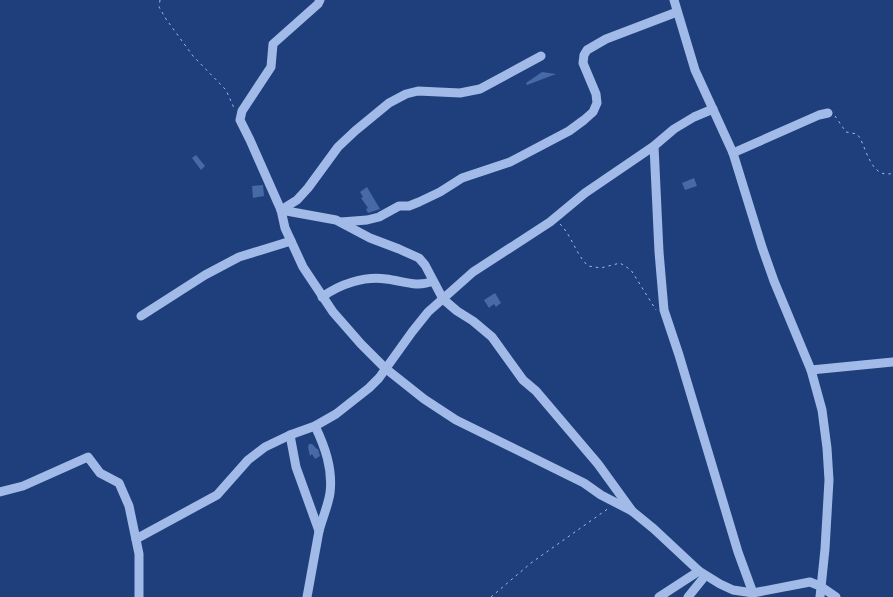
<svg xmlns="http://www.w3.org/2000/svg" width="893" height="597" font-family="Helvetica,sans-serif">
  <rect width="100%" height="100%" fill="#1e3f7c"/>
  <g fill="#4769a6">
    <polygon points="542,72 556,74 527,85 526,83"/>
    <polygon points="196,155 205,166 201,170 192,158"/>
    <polygon points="694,178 697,186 685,190 682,183"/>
    <polygon points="263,185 264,196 253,198 252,186"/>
    <polygon points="367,187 380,209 368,213 366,209 368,208 361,198 363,197 360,192"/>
    <polygon points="495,293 501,303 496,307 494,304 489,308 484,300"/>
    <polygon points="309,444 312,444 317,449 318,449 320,456 315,459 312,454 310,456 308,447"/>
  </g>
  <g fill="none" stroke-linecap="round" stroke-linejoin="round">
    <g stroke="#a1bae7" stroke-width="1" stroke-dasharray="2.5 4" stroke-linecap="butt">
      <polyline points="160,0 159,7 166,19 193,56 226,90 234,108"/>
      <path d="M835,116L846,132L857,134L860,138C867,152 873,180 893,173"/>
      <path d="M560,224C572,236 575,253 588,266L601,268L620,263L631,270L656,310"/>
      <polyline points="491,597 531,563 609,508"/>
    </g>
    <g stroke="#a1bae7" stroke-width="9">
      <polyline points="320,0 318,4 273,44 271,67 242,111 240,120 250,140 281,210 285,228 303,267 333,312 361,344 385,368 424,399 456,420 584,483 601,495 632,511 654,529 699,571 720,584 733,590 753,593 810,582 820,586 836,597"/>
      <polyline points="674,0 695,70 733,153 762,247 774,281 811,370 822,410 827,448 829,480 825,549 820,597"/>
      <polyline points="654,146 659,252 664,310 679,355 738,552 753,593"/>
      <polyline points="733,153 819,115 828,113"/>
      <polyline points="281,210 336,220 370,238 399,249 419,258 425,265 443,299 457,311 473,321 492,337 523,380 536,391 598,464 632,511"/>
      <polyline points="281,210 297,200 308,188 338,147 355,131 389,103 406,94 418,91 460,93 480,89 541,56"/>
      <polyline points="341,222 367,220 379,217 399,206 409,206 419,202 440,192 462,178 510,162 569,131 584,120 593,112 597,103 596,94 583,63 584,55 587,50 606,39 677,12"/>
      <path d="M322,297C340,284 364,276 386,279C403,281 417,288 433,281"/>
      <polyline points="141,316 205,275 239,257 291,241"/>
      <polyline points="811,370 893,362"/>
      <path d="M315,426C325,447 333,469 330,493C328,506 322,519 319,531"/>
      <polyline points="290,435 296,467 319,531 307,597"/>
      <polyline points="0,492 23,486 88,457 100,473 119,483 129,506 139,554 139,597"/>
      <polyline points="136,539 217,495 248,460 265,447 290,435 315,426 336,414 369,388 379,378 412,332 428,312 473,272 550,222 585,193 654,146 674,129 694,117 713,109"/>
      <polyline points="659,597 699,571"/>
      <polyline points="688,597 705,576"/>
    </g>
  </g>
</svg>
